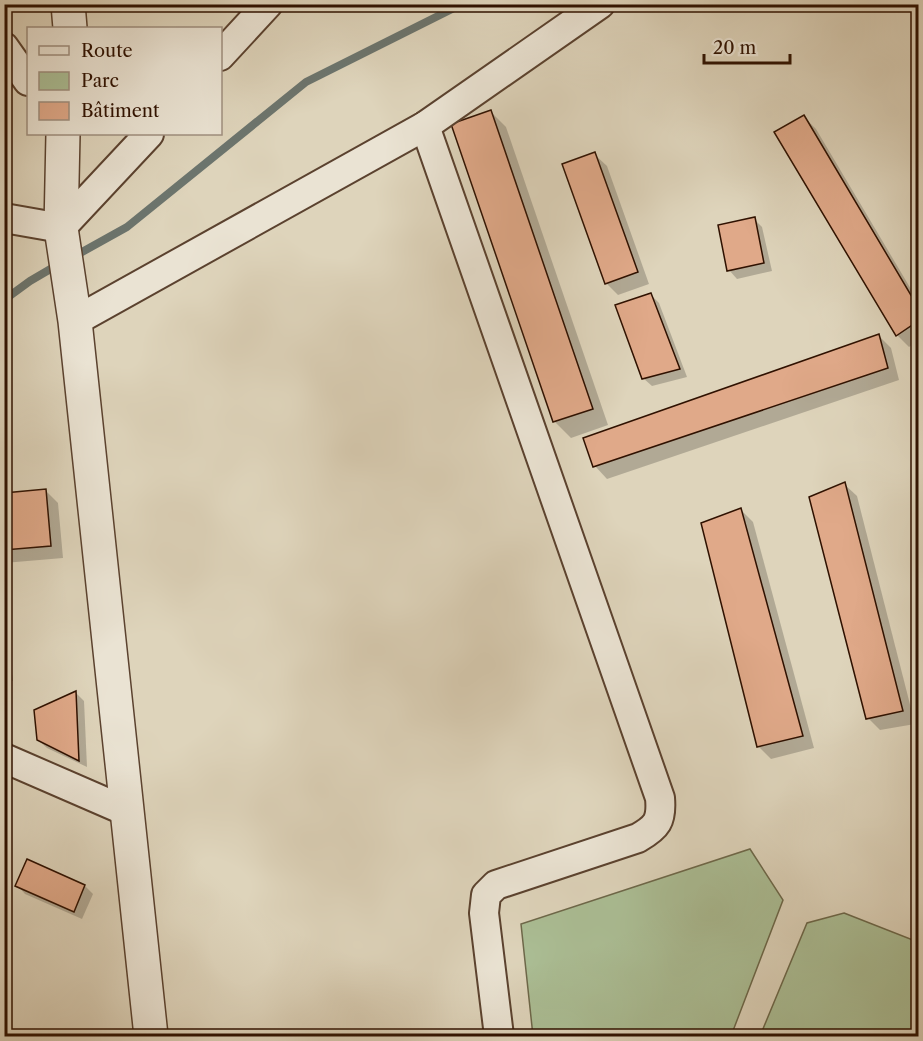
<svg xmlns="http://www.w3.org/2000/svg" width="923" height="1041" font-family="'Libre Caslon Text',serif">
  <rect width="100%" height="100%" fill="#ded4bb"/>
  <filter id="stains"><feTurbulence type="fractalNoise" baseFrequency=".00333" numOctaves="4"/><feColorMatrix values="0 0 0 0 .2 0 0 0 0 .09 0 0 0 0 .02 0 0 0 .5 -.17"/></filter>
  <radialGradient id="worn" r=".72"><stop offset=".6" stop-color="#630" stop-opacity="0"/><stop offset="1" stop-color="#630" stop-opacity=".3"/></radialGradient>
  <g fill="#abbe95" stroke="#6d684a" stroke-width="1.5">
    <polygon points="750,849 783,900 731,1036 533,1036 521,924"/>
    <polygon points="844,913 918,942 918,1035 760,1036 807,923"/>
  </g>
  <g fill="#0003">
    <polygon points="490,111 506,127 608,425 571,438 555,422 452,125"/>
    <polygon points="804,117 816,129 918,301 918,341 909,347 897,335"/>
    <polygon points="594,154 607,166 649,284 618,295 606,283"/>
    <polygon points="754,219 762,227 772,271 737,279 729,270"/>
    <polygon points="651,295 659,303 687,377 652,386 643,378"/>
    <polygon points="879,336 891,348 899,380 607,479 595,466"/>
    <polygon points="844,484 857,496 915,724 880,730 868,718"/>
    <polygon points="46,491 58,503 63,558 4,563 4,494"/>
    <polygon points="741,510 753,522 814,748 771,759 758,746"/>
    <polygon points="4,639 8,642 13,681 4,682"/>
    <polygon points="76,693 84,701 87,767 47,748 38,740"/>
    <polygon points="4,695 9,732 4,730"/>
    <polygon points="28,861 85,886 93,894 82,919 25,894 17,885"/>
  </g>
  <g fill="none" stroke-linecap="round" stroke-linejoin="round">
    <g stroke="#6c756e" stroke-width="8">
      <polyline points="73,257 127,227 306,82 462,4"/>
      <polyline points="4,300 30,281 59,264"/>
    </g>
  </g>
  <g fill="#e0a989" stroke="#2f1100" stroke-width="1.5">
    <polygon points="491,110 593,409 553,422 451,124"/>
    <polygon points="804,115 918,307 918,321 896,336 774,132"/>
    <polygon points="595,152 638,272 605,284 562,164"/>
    <polygon points="755,217 764,263 727,271 718,225"/>
    <polygon points="651,293 680,369 642,379 615,305"/>
    <polygon points="879,334 888,368 593,467 583,438"/>
    <polygon points="845,482 903,711 866,719 809,497"/>
    <polygon points="46,489 51,546 4,550 4,493"/>
    <polygon points="741,508 803,736 757,747 701,523"/>
    <polygon points="76,691 79,761 37,740 34,710"/>
    <polygon points="27,859 85,885 74,912 15,886"/>
  </g>
  <g fill="none" stroke-linecap="round" stroke-linejoin="round">
    <defs>
      <g id="minor">
        <polyline points="4,47 28,81"/>
        <polyline points="220,56 268,4"/>
        <path d="M425,126L660,798C662,821 657,827 638,838L496,885L486,895L484,913L499,1036"/>
        <polyline points="4,218 61,228 149,134"/>
        <polyline points="75,321 425,126 600,4"/>
        <polyline points="4,758 126,811"/>
      </g>
      <g id="tertiary">
        <polyline points="68,4 70,28"/>
        <polyline points="63,134 61,228 75,321 151,1036"/>
      </g>
    </defs>
    <use href="#minor" stroke="#5b422f" stroke-width="32"/>
    <use href="#tertiary" stroke="#5b422f" stroke-width="36"/>
    <use href="#minor" stroke="#eae3d3" stroke-width="28"/>
    <use href="#tertiary" stroke="#eae3d3" stroke-width="33"/>
  </g>
  <rect width="923" height="1041" fill="none" stroke="#ded4bb" stroke-width="24"/>
  <rect x="6" y="6" width="911" height="1029" fill="none" stroke="#2f1100" stroke-width="3"/>
  <rect x="12" y="12" width="899" height="1017" fill="none" stroke="#2f1100" stroke-width="1.5"/>
  <rect x="27" y="27" width="195" height="108" fill="#eae3d3" stroke="#9f8f7f" stroke-width="1.5"/>
  <rect x="39" y="46" width="30" height="9" fill="#eae3d3" stroke="#9f8f7f" stroke-width="1.5"/>
  <text x="81" y="57" font-size="18" fill="#2f1100">Route</text>
  <rect x="39" y="72" width="30" height="18" fill="#abbe95" stroke="#9f8f7f" stroke-width="1.5"/>
  <text x="81" y="87" font-size="18" fill="#2f1100">Parc</text>
  <rect x="39" y="102" width="30" height="18" fill="#e0a989" stroke="#9f8f7f" stroke-width="1.5"/>
  <text x="81" y="117" font-size="18" fill="#2f1100">Bâtiment</text>
  <path d="M704 54v9h86v-9" fill="none" stroke="#2f1100" stroke-width="3"/>
  <text x="713" y="54" font-size="18" fill="#2f1100" stroke="#eae3d3" stroke-width="4.5" paint-order="stroke">20 m</text>
  <rect width="100%" height="100%" filter="url(#stains)"/>
  <rect width="100%" height="100%" fill="url(#worn)"/>
</svg>
